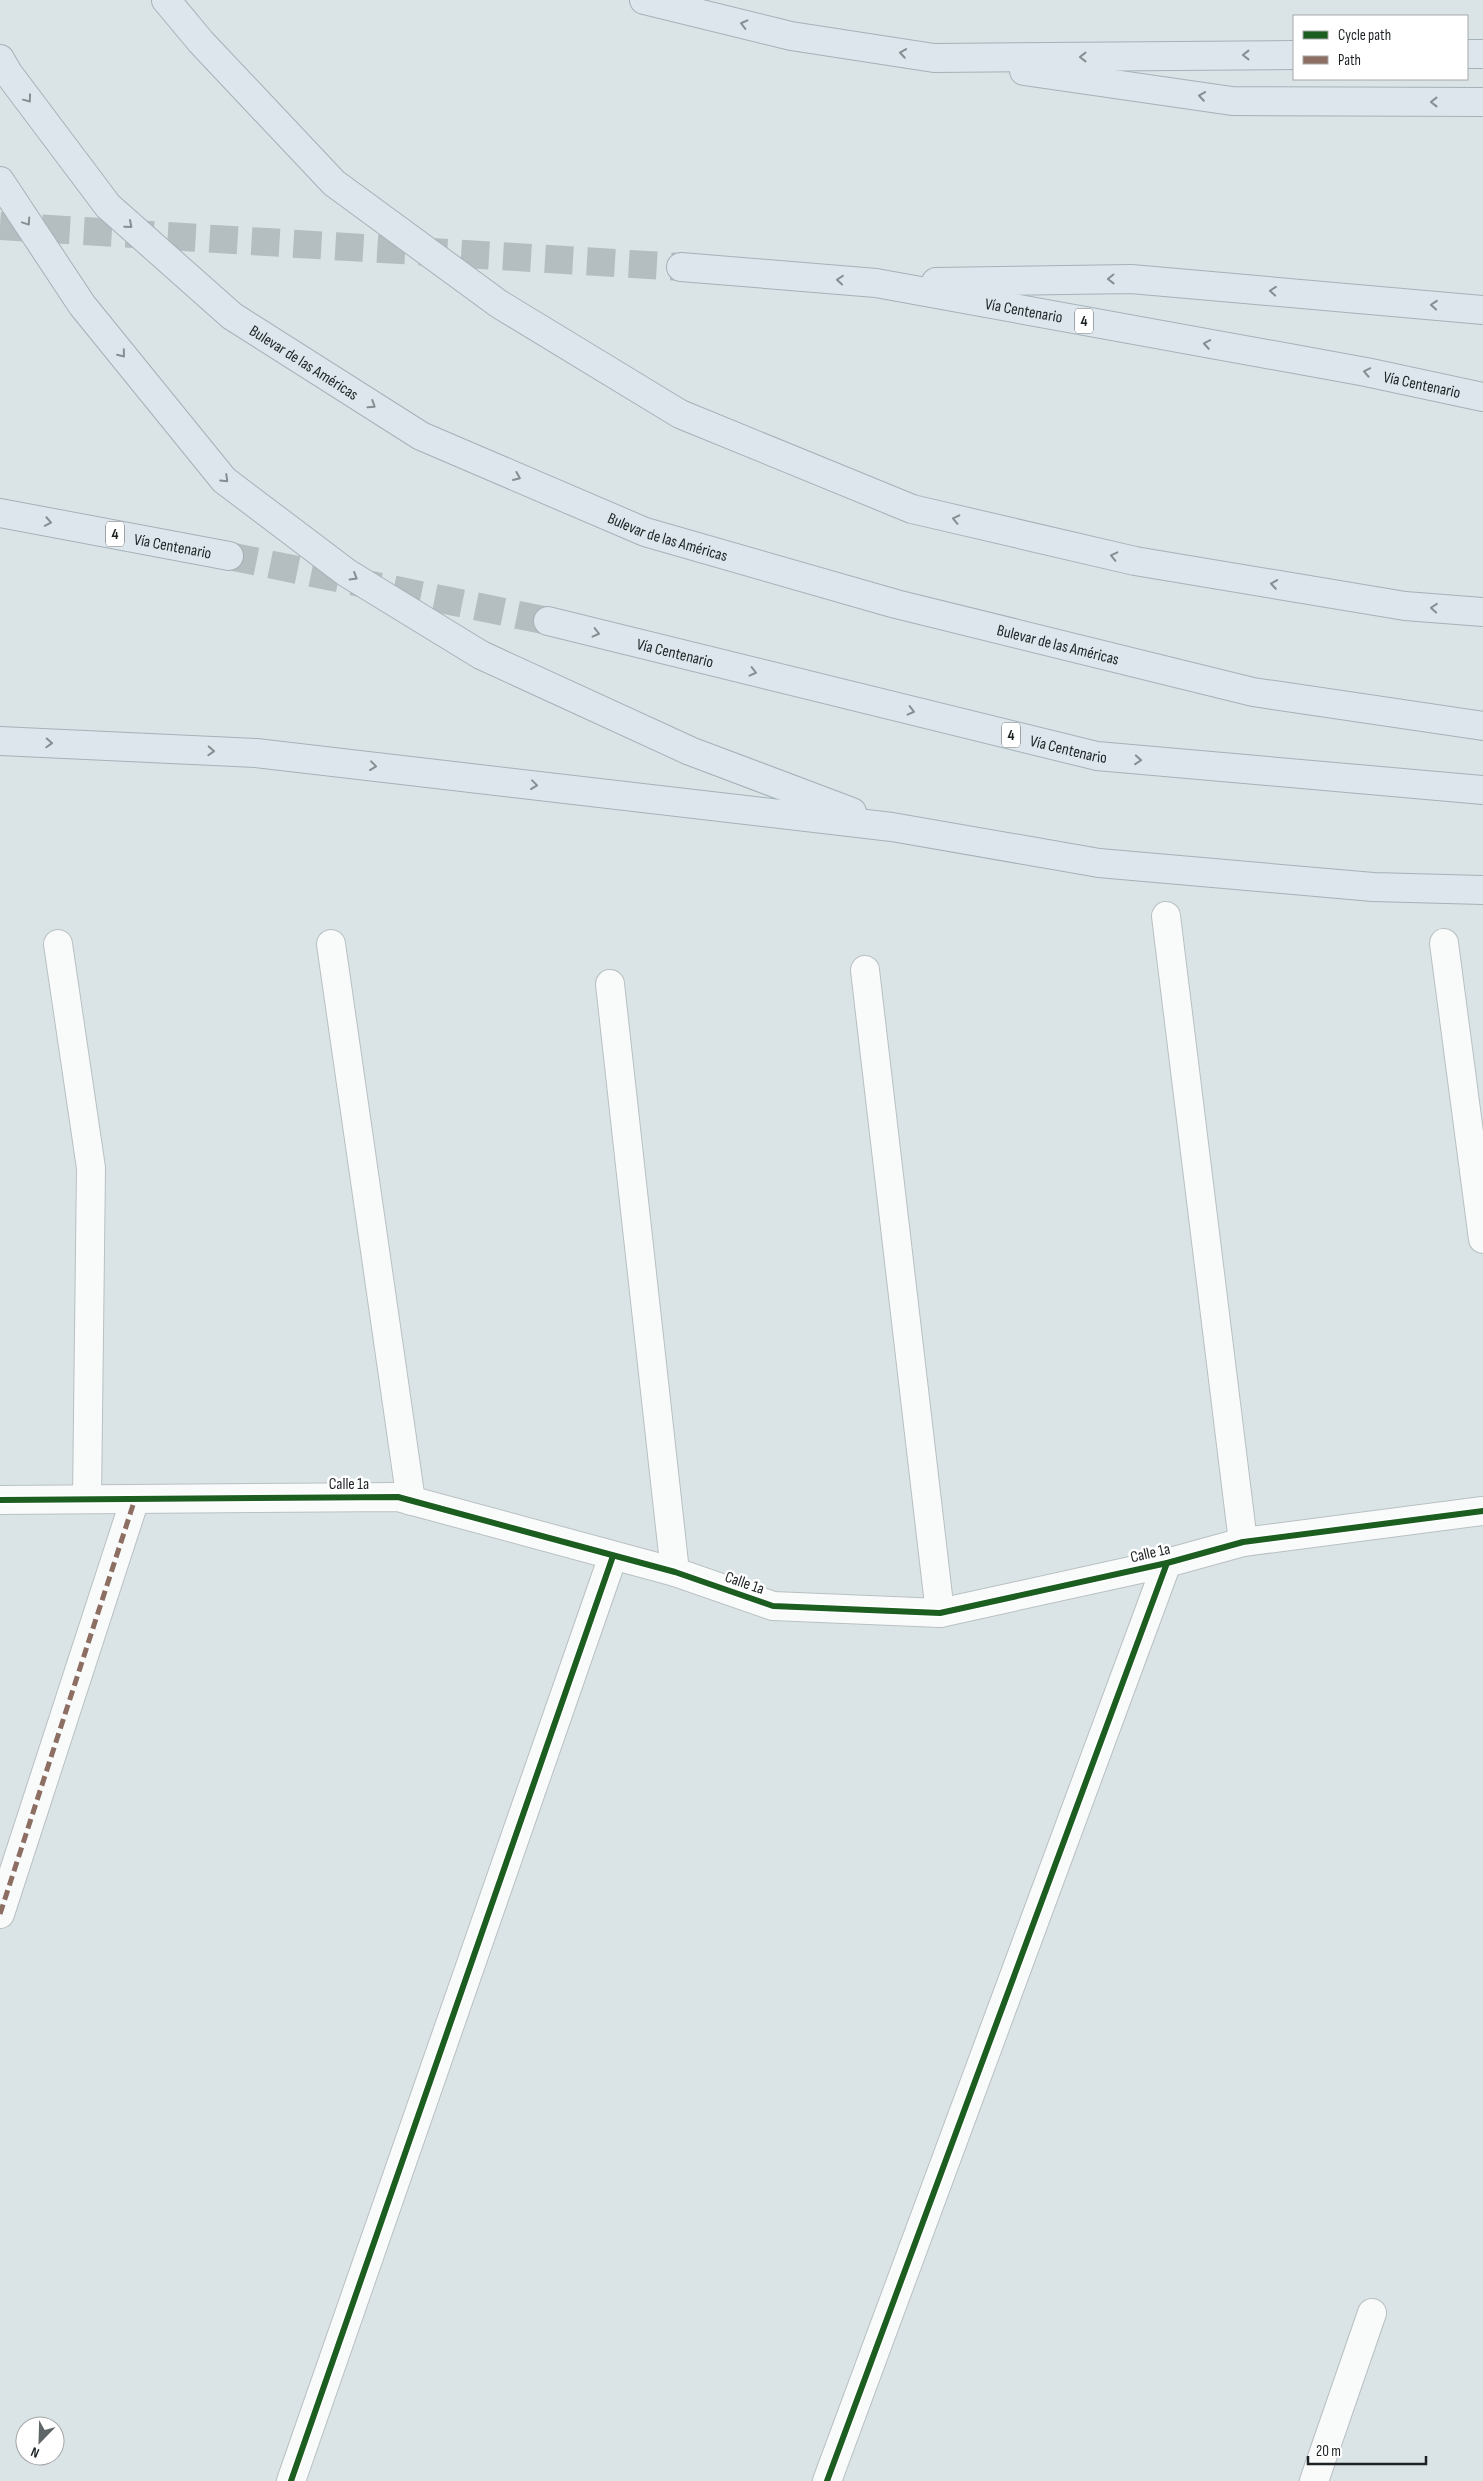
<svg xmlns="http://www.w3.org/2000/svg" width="1483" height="2481" font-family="'Sofia Sans Condensed',sans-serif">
  <rect width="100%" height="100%" fill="#dae3e6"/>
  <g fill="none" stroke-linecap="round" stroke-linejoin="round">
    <g stroke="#b4bdbf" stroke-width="28" stroke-dasharray="28 14" stroke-linecap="butt">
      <polyline points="0,226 681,267"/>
      <polyline points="229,556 548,621"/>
    </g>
    <defs>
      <g id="minor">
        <polyline points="1166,916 1243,1542"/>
        <polyline points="1444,943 1483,1239"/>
        <polyline points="58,944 91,1168 87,1499"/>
        <polyline points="331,944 411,1501"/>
        <polyline points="865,970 940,1613"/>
        <polyline points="610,984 675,1572"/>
        <polyline points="0,1500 398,1497 675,1572 773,1606 940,1613 1167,1563 1243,1542 1483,1511"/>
        <polyline points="0,1914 135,1499"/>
        <polyline points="291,2481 613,1556"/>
        <polyline points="827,2481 1167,1563"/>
        <polyline points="1314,2481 1372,2313"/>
      </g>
      <g id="motorway">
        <polyline points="166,0 201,42 334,183 499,304 680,414 912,509 1135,561 1405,606 1483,612"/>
        <polyline points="644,0 791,36 934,58 1294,55"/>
        <polyline points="1467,54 1483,54"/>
        <path id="s1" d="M0,59L8,73L108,206L232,316L421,436L645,532L896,604L1253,692L1483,726"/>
        <polyline points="1024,71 1232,101 1483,102"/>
        <polyline points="0,181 82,305 224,480 347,573 481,655 690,751 852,812"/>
        <path id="s2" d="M681,267L876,283L1366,372L1483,397"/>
        <polyline points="936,282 1131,279 1483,310"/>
        <path id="s3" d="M0,513L229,556"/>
        <path id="s4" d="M548,621L1097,756L1483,790"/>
        <polyline points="0,741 256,753 892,827 1099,863 1373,887 1483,890"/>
      </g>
    </defs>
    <use href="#minor" stroke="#b9c0c2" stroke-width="30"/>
    <use href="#motorway" stroke="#a4b2b9" stroke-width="30"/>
    <use href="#minor" stroke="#f9fbfb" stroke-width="28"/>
    <use href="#motorway" stroke="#dce6ec" stroke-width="28"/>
    <polyline stroke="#8d6e63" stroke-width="5" stroke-dasharray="10 5" stroke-linecap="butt" points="0,1914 135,1499"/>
    <defs>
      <g id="cycleway">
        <polyline points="0,1500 398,1497 675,1572 773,1606 940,1613 1167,1563 1243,1542 1483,1511"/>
        <polyline points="291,2481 613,1556"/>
        <polyline points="827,2481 1167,1563"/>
      </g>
    </defs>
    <use href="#cycleway" stroke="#fff" stroke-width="9"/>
    <use href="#cycleway" stroke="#1b5e20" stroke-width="6"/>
  </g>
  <defs><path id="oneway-chevron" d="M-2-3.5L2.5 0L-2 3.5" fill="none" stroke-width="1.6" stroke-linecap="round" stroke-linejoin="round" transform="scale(1.25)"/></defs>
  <g stroke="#868e92">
    <use href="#oneway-chevron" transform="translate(744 24) rotate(-166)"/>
    <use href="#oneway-chevron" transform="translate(903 53) rotate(-171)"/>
    <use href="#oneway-chevron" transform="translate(1246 55) rotate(180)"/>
    <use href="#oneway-chevron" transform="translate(1083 57) rotate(180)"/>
    <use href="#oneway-chevron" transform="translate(1202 96) rotate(-172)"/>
    <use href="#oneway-chevron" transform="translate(28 99) rotate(53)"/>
    <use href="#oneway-chevron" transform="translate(1434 102) rotate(-180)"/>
    <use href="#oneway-chevron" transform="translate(27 222) rotate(56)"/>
    <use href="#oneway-chevron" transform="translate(129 225) rotate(41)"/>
    <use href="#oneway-chevron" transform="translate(1111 279) rotate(179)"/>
    <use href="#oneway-chevron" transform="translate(840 280) rotate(-175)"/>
    <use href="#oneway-chevron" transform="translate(1273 291) rotate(-175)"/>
    <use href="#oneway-chevron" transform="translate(1434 305) rotate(-175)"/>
    <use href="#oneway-chevron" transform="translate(1207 344) rotate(-170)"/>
    <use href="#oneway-chevron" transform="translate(122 354) rotate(51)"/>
    <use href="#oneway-chevron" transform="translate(1367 372) rotate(-169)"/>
    <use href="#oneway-chevron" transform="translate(372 405) rotate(33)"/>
    <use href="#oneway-chevron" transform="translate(517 477) rotate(23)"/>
    <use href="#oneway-chevron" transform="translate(225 479) rotate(44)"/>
    <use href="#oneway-chevron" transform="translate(956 519) rotate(-167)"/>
    <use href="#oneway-chevron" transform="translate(48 522) rotate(11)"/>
    <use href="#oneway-chevron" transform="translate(1114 556) rotate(-167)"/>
    <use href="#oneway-chevron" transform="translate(354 577) rotate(31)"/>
    <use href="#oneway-chevron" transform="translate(1274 584) rotate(-171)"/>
    <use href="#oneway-chevron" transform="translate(1434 608) rotate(-175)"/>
    <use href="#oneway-chevron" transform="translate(596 633) rotate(14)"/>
    <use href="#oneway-chevron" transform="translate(753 672) rotate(14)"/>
    <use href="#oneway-chevron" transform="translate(911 711) rotate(14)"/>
    <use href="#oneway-chevron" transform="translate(49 743) rotate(3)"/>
    <use href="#oneway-chevron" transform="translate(211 751) rotate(3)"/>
    <use href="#oneway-chevron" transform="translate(1138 760) rotate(5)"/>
    <use href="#oneway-chevron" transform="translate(373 766) rotate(7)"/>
    <use href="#oneway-chevron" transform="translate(534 785) rotate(7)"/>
  </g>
  <g text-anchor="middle" stroke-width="5" stroke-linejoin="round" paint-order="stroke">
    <g fill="#fff" stroke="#616566" stroke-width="1">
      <rect x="1075" y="308.5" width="18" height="25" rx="4"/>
      <rect x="106" y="521.5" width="18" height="25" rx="4"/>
      <rect x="1002" y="722.5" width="18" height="25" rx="4"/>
    </g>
    <g font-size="15" font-weight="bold" fill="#1d2324">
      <text x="1084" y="326">4</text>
      <text x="115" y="539">4</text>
      <text x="1011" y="740">4</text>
    </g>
    <g font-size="16" fill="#1d2324" stroke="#fff">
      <text dy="6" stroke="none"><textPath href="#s2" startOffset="346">Vía Centenario</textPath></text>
      <text dy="6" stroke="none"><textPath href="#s1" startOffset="434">Bulevar de las Américas</textPath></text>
      <text dy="6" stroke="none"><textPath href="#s2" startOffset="751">Vía Centenario</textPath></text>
      <text dy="6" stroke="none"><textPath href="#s1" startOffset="839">Bulevar de las Américas</textPath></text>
      <text dy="6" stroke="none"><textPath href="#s3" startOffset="176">Vía Centenario</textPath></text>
      <text dy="6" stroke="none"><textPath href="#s1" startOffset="1244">Bulevar de las Américas</textPath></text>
      <text dy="6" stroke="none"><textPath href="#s4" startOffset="131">Vía Centenario</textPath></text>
      <text dy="6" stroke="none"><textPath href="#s4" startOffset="536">Vía Centenario</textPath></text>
      <text x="349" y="1489">Calle 1a</text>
      <text transform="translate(1150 1552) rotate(-13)" y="6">Calle 1a</text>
      <text transform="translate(745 1582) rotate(19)" y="6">Calle 1a</text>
    </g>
  </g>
  <rect x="1293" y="15" width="175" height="65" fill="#ffffff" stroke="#a5a7a7"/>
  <rect x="1303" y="31" width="25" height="8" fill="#1b5e20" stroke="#a5a7a7"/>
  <text x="1338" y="40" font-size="15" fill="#1d2324">Cycle path</text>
  <rect x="1303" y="56" width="25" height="8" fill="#8d6e63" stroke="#a5a7a7"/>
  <text x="1338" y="65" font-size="15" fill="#1d2324">Path</text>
  <g transform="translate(40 2441) rotate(203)"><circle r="24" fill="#ffffff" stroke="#a5a7a7"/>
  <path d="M0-4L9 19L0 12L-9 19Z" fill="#5f6668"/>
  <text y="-8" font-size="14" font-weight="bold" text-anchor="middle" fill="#1d2324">N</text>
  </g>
  <path d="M1308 2456v8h118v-8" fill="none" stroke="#1d2324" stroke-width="2.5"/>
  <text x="1316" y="2456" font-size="15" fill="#1d2324" stroke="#ffffff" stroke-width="4" paint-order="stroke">20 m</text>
</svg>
